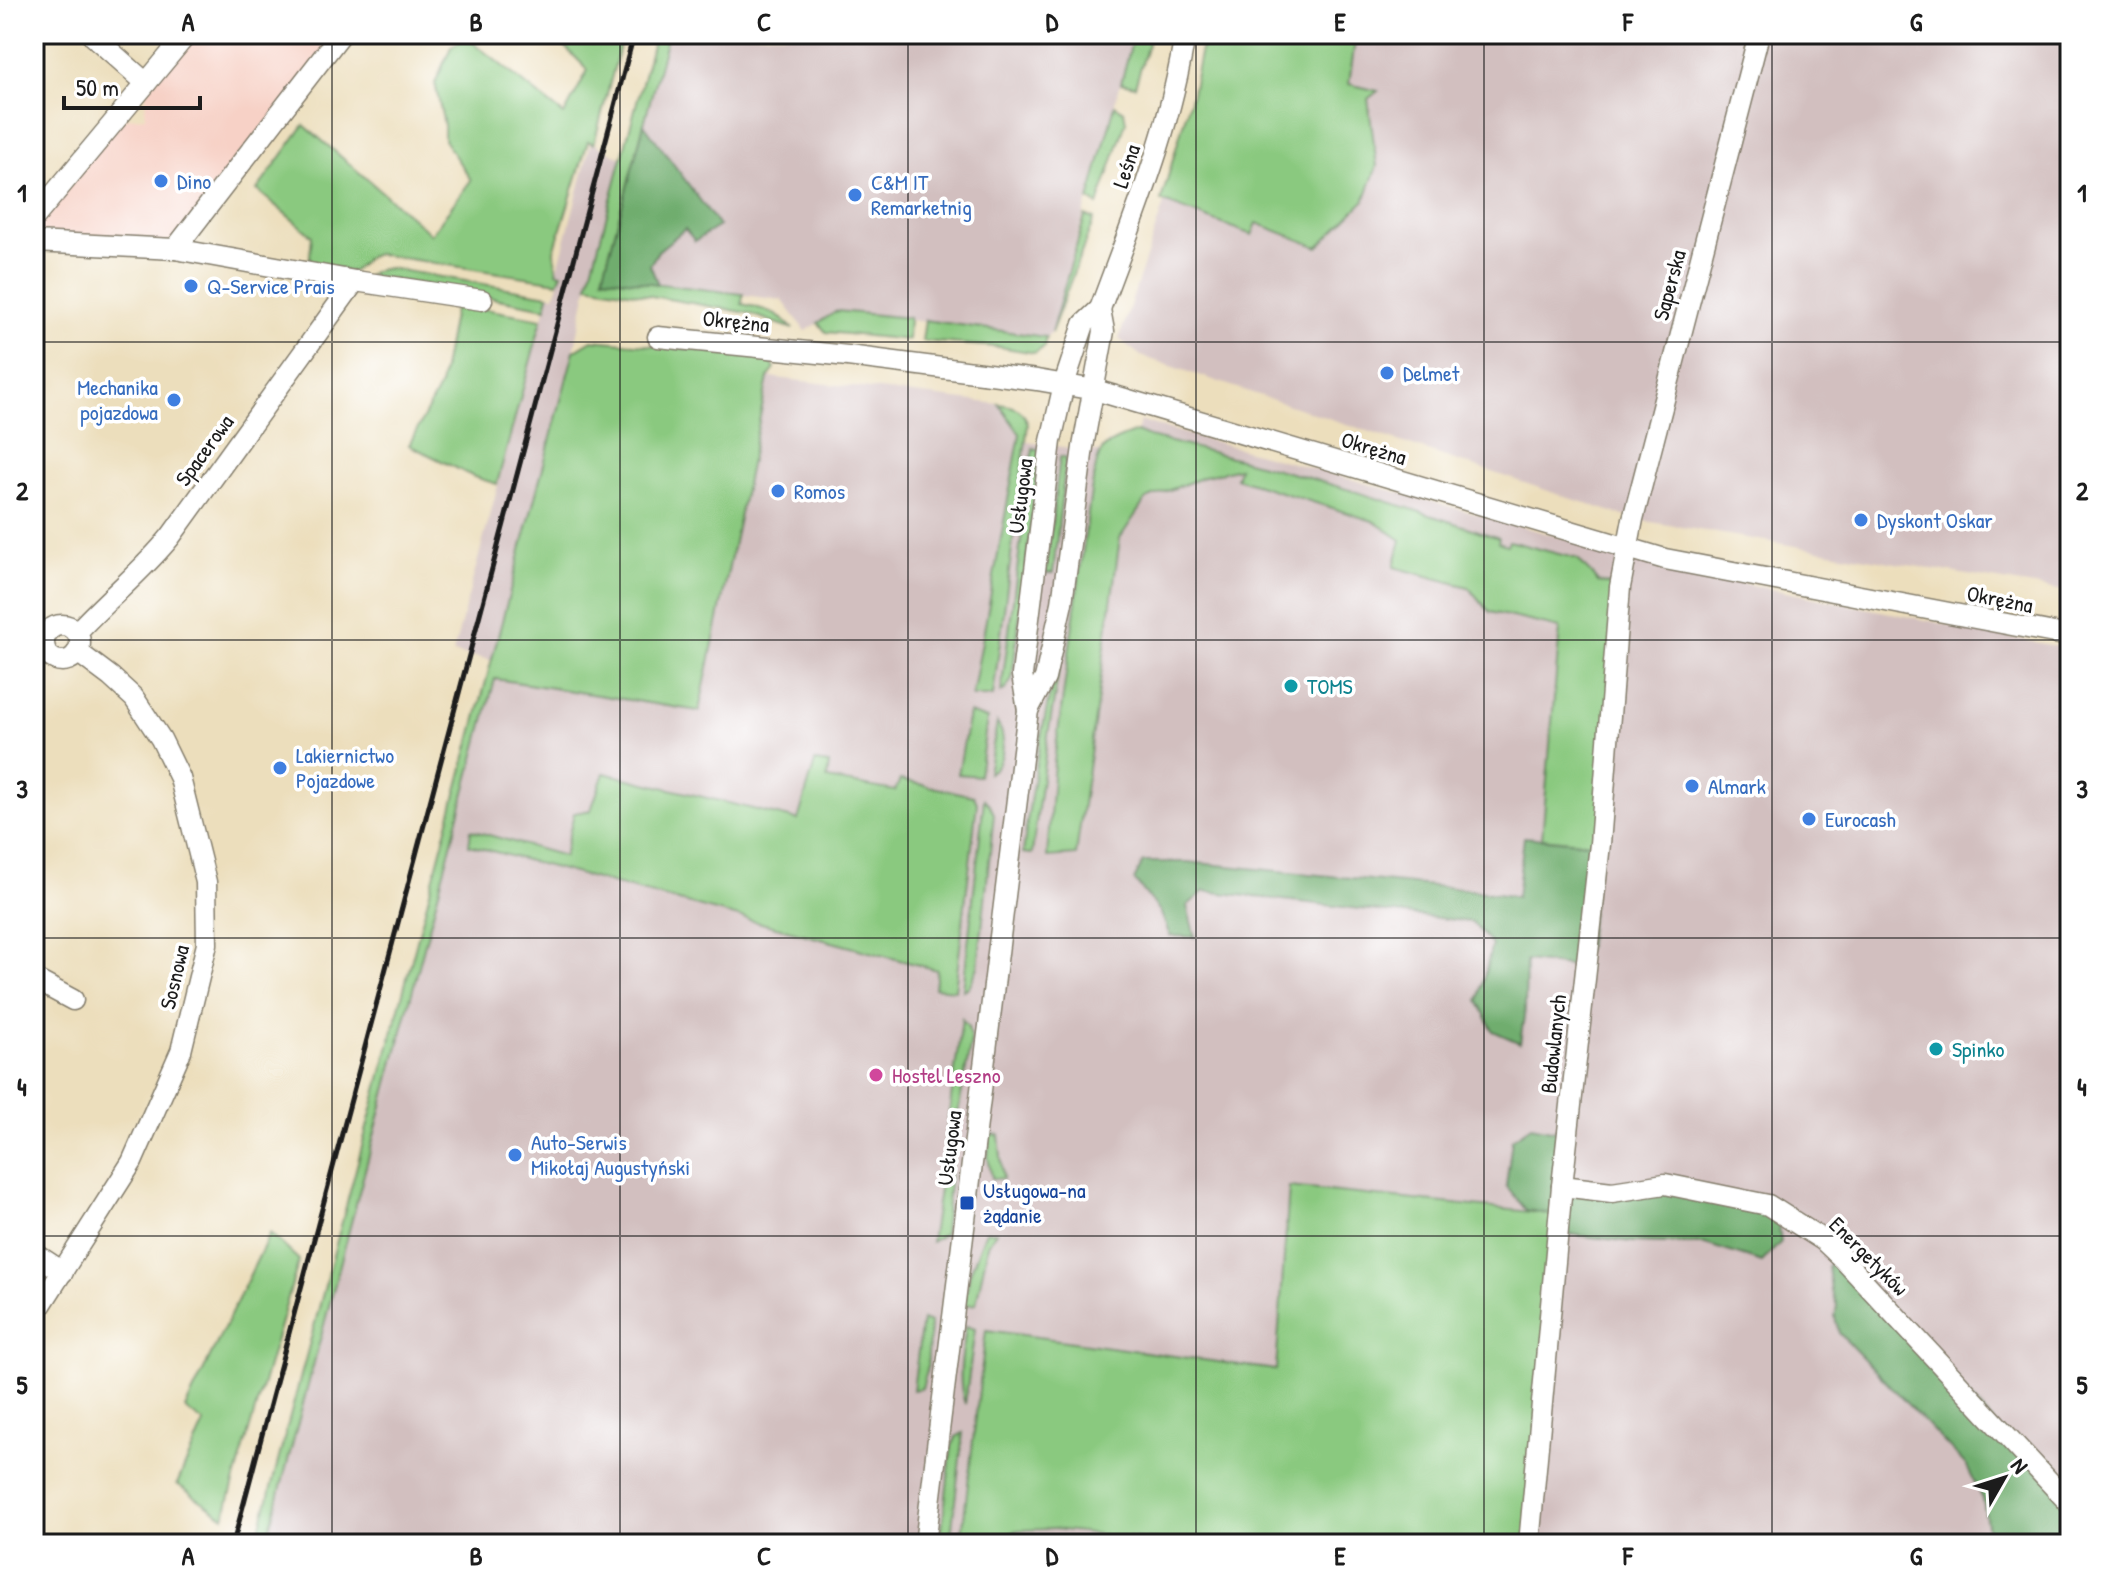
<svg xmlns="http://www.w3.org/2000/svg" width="2104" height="1578" font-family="'Patrick Hand',sans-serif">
  <rect width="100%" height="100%" fill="#fff"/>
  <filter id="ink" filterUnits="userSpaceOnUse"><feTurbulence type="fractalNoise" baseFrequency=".0125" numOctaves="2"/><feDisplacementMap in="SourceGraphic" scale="16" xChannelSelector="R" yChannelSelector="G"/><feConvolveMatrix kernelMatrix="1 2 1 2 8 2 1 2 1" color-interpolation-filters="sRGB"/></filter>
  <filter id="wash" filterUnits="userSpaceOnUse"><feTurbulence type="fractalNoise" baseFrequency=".006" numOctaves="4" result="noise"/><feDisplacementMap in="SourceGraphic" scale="32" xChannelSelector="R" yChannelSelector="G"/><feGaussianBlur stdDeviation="1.8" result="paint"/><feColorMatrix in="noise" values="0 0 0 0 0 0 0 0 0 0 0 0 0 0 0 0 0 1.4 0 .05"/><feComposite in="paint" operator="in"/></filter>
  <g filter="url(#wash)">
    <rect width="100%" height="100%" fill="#ecdebc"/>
    <polygon fill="#f7d1c6" points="187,34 341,34 175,249 34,242 34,218 116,119 145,117 146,83"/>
    <g fill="#d2bfbf">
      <polygon points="668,34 1134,34 1051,333 1046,337 837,311 806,331 782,300 603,277"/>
      <polygon points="1212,34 2070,34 2070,592 1633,519 1141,356 1119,339 1208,71"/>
      <polygon points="591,142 622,158 588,285 574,351 491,660 453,653 549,295 555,295 562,274 557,272"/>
      <polygon points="615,359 999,404 1021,434 1020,441 1099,452 1107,443 1137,432 1140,421 1607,550 1661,567 2070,649 2070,1544 267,1544 495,679 532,683"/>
    </g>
    <g fill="#8ac97f" stroke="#53724e" stroke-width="2">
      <polygon points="552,34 623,34 596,136 594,144 588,141 554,251 557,272 562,273 558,282 376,254 367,258 352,272 309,265 312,236 257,190 304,125 431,234 471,180 444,140 444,125 435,83 451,47 466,37 564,115 588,70"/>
      <path d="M655,34H668L603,277L743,294L742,304C763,308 778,313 793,329L748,313L588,285Z"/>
      <polygon points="1134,34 1148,34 1148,44 1135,86 1121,83"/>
      <polygon points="1204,34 1356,34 1349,84 1378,91 1368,99 1377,166 1364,201 1318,247 1257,223 1252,235 1161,201 1192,93"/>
      <polygon points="1115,105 1124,111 1126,122 1098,205 1089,200"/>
      <polygon points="1085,216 1094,219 1051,333"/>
      <polygon points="388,268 549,295 546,308 369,275 374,271"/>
      <polygon points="455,304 542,319 497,484 474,477 409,445 440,386"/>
      <polygon points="837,311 909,318 908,340 826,332 818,323"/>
      <polygon points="925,320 1046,337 1044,347 1035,353 999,347 922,341"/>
      <polygon points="592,340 753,355 771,362 775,369 768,378 699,711 495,679 266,1544 256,1544 574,351"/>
      <path d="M999,404C1014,406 1023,408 1028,424L993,696H972L1020,434Z"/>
      <path d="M1137,432L1149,437C1268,464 1383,498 1499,538L1498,542L1507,545L1509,541L1578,559L1598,582L1620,587L1600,844L1542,838L1560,628L1490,612L1468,587L1394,567L1401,540L1373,521L1236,478L1239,468L1206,476L1146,499L1120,538L1076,855L1047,857L1054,762L1091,491C1100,448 1095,447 1137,432Z"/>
      <polygon points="1033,448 1040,450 1012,679 1006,689 1001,692"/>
      <polygon points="1060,457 1066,457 1053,573 1046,573"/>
      <path d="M1067,623L1047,741L1032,854L1023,853C1033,772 1046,701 1067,623Z"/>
      <polygon points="969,713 987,719 979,776 958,774"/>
      <path d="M997,723C1007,737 1005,765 988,773Z"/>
      <polygon points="815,762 829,764 827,779 895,791 900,780 974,796 977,803 955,990 935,988 937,970 469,845 471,830 564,856 574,813 591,810 604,773 798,820"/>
      <polygon points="984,799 990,805 994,814 978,967 969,987 963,990"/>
      <polygon points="962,1019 968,1027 971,1041 953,1141 945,1142"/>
      <polygon points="990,1134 999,1135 1003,1179 992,1178 988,1157"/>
      <polygon points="943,1163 951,1163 944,1234 931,1242"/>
      <polygon points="1289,1187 1560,1215 1529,1544 1188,1544 1053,1529 1018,1530 993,1542 961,1543 986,1330 1276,1370"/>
      <polygon points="986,1231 996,1232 988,1245 976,1304 964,1305 970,1273"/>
      <polygon points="270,1233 299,1260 224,1517 177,1484 204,1423 185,1409"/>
      <polygon points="922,1320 930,1323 927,1370 922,1388 913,1390"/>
      <path d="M966,1326L975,1329L965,1404C956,1379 963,1352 966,1326Z"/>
      <polygon points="963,1433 950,1544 940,1544 952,1446 956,1437"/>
    </g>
    <g fill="#6fad6e" stroke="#466445" stroke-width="2">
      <polygon points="644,124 719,226 695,241 685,229 658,251 650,265 658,284 603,277"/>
      <polygon points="1524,837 1600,844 1587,950 1570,966 1526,961 1525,1010 1520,1043 1493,1031 1478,1001 1492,945 1472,922 1204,891 1187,906 1195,937 1170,936 1160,911 1134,880 1143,862 1187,862 1464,889 1517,897"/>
      <polygon points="1531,1126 1556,1131 1567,1148 1562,1186 1665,1184 1776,1211 1781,1242 1762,1262 1705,1244 1633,1242 1559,1233 1560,1215 1526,1210 1506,1186 1512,1139"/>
      <polygon points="1837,1256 2065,1498 2055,1544 1985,1544 1988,1532 1983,1499 1966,1465 1839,1333 1835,1317 1837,1305 1831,1291 1828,1266"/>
    </g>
  </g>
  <g filter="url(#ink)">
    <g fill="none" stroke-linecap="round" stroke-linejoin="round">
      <defs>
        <g id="minor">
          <polyline points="91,34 146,83"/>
          <polyline points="34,218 187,34"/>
          <polyline points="34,242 175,249 355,281 482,300"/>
          <polyline points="175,249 341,34"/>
          <polyline points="658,337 848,356 1037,380 1095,390 1665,559 2070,636"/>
          <circle cx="62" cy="643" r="18"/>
          <path d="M77,632C107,599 143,571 171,536L355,281"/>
          <polyline points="1028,710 1045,678 1062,603 1083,447 1104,331 1100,309"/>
          <polyline points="34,979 73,1000"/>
          <polyline points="1562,1186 1612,1192 1665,1184 1768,1205 1823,1240 1843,1259 2070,1504"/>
          <polyline points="34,1253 63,1272"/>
          <polyline points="34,1316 132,1162 181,1051 207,944 206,882 180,778 161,739 134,698 111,677 83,656 76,654"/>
          <path d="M925,1544L1028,710L1022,675L1051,441L1064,384L1084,324L1100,309C1133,219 1171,129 1185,34"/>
          <polyline points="1529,1544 1562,1186 1600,844 1620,587 1633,519 1759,34"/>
        </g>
      </defs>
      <use href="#minor" stroke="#847d6c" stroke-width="23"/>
      <use href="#minor" stroke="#fff" stroke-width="20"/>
      <polyline stroke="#1c1c1c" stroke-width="5" points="233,1544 634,34"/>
    </g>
  </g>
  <path fill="none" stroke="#1c1c1c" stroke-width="2" stroke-opacity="0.55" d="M332,34V1544M620,34V1544M908,34V1544M1196,34V1544M1484,34V1544M1772,34V1544M34,342H2070M34,640H2070M34,938H2070M34,1236H2070"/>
  <g fill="#3f7fe0" stroke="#fff" stroke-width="3">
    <circle cx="161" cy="181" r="8"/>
    <circle cx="855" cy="195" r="8"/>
    <circle cx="191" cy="286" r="8"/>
    <circle cx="1387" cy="373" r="8"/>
    <circle cx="174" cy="400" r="8"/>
    <circle cx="778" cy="491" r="8"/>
    <circle cx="1861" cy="520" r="8"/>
    <circle cx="280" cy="768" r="8"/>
    <circle cx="1692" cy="786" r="8"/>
    <circle cx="1809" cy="819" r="8"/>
    <circle cx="515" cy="1155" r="8"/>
  </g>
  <g fill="#0f9aa8" stroke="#fff" stroke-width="3">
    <circle cx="1291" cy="686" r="8"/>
    <circle cx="1936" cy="1049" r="8"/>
  </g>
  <circle fill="#d1479c" stroke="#fff" stroke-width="3" cx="876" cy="1075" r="8"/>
  <rect fill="#1a4fb4" stroke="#fff" stroke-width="3" x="959" y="1195" width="16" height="16" rx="4"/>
  <g text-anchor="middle" stroke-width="7" stroke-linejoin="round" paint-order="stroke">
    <g font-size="22" fill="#1c1c1c" stroke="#fff">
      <text transform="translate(1126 166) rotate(-72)" y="8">Leśna</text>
      <text transform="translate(1669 285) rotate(-75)" y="8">Saperska</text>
      <text transform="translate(736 321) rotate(6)" y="8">Okrężna</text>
      <text transform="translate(1374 448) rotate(17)" y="8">Okrężna</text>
      <text transform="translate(204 450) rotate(-54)" y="8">Spacerowa</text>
      <text transform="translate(1020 496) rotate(-83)" y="8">Usługowa</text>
      <text transform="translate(2000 599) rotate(11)" y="8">Okrężna</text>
      <text transform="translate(174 977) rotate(-77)" y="8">Sosnowa</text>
      <text transform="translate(1553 1044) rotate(-84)" y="8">Budowlanych</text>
      <text transform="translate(949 1148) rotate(-83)" y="8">Usługowa</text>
      <text transform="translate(1869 1256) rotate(45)" y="8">Energetyków</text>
    </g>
    <g font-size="22" fill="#366cbe" stroke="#fff" text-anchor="start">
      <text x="177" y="189">Dino</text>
      <text x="871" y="190">C&amp;M IT<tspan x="871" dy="25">Remarketnig</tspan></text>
      <text x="207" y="294">Q-Service Prais</text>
      <text x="1403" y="381">Delmet</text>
      <text x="158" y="395" text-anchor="end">Mechanika<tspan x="158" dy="25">pojazdowa</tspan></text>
      <text x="794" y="499">Romos</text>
      <text x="1877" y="528">Dyskont Oskar</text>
      <text x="296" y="763">Lakiernictwo<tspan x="296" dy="25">Pojazdowe</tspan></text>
      <text x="1708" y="794">Almark</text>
      <text x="1825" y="827">Eurocash</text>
      <text x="531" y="1150">Auto-Serwis<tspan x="531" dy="25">Mikołaj Augustyński</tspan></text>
    </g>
    <g font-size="22" fill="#0d838f" stroke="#fff" text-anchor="start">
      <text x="1307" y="694">TOMS</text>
      <text x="1952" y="1057">Spinko</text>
    </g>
    <g font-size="22" fill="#b23c85" stroke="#fff" text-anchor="start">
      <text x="892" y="1083">Hostel Leszno</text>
    </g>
    <g font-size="22" fill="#164399" stroke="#fff" text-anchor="start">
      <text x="983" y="1198">Usługowa-na<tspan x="983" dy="25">żądanie</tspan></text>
    </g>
  </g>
  <rect width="2104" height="1578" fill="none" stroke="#fff" stroke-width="88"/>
  <g transform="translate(2004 1478) rotate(51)" stroke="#ffffff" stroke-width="6" paint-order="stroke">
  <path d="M0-6L14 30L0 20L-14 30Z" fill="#1c1c1c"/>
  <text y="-12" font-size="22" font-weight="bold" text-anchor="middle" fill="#1c1c1c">N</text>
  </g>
  <path d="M64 96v12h136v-12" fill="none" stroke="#1c1c1c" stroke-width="4"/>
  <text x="76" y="96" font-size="24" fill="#1c1c1c" stroke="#ffffff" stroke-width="6" paint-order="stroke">50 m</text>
  <rect x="44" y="44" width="2016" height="1490" fill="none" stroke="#1c1c1c" stroke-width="3"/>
  <g font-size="26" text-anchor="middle" font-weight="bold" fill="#1c1c1c">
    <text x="188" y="31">A</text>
    <text x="476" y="31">B</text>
    <text x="764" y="31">C</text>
    <text x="1052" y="31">D</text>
    <text x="1340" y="31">E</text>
    <text x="1628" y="31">F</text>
    <text x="1916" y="31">G</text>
    <text x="22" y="202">1</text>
    <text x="2082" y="202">1</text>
    <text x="22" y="500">2</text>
    <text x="2082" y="500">2</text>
    <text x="22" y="798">3</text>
    <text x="2082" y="798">3</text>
    <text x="22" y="1096">4</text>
    <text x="2082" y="1096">4</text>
    <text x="22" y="1394">5</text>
    <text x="2082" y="1394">5</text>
    <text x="188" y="1565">A</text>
    <text x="476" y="1565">B</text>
    <text x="764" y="1565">C</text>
    <text x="1052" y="1565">D</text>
    <text x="1340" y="1565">E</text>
    <text x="1628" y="1565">F</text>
    <text x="1916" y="1565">G</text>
  </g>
</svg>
